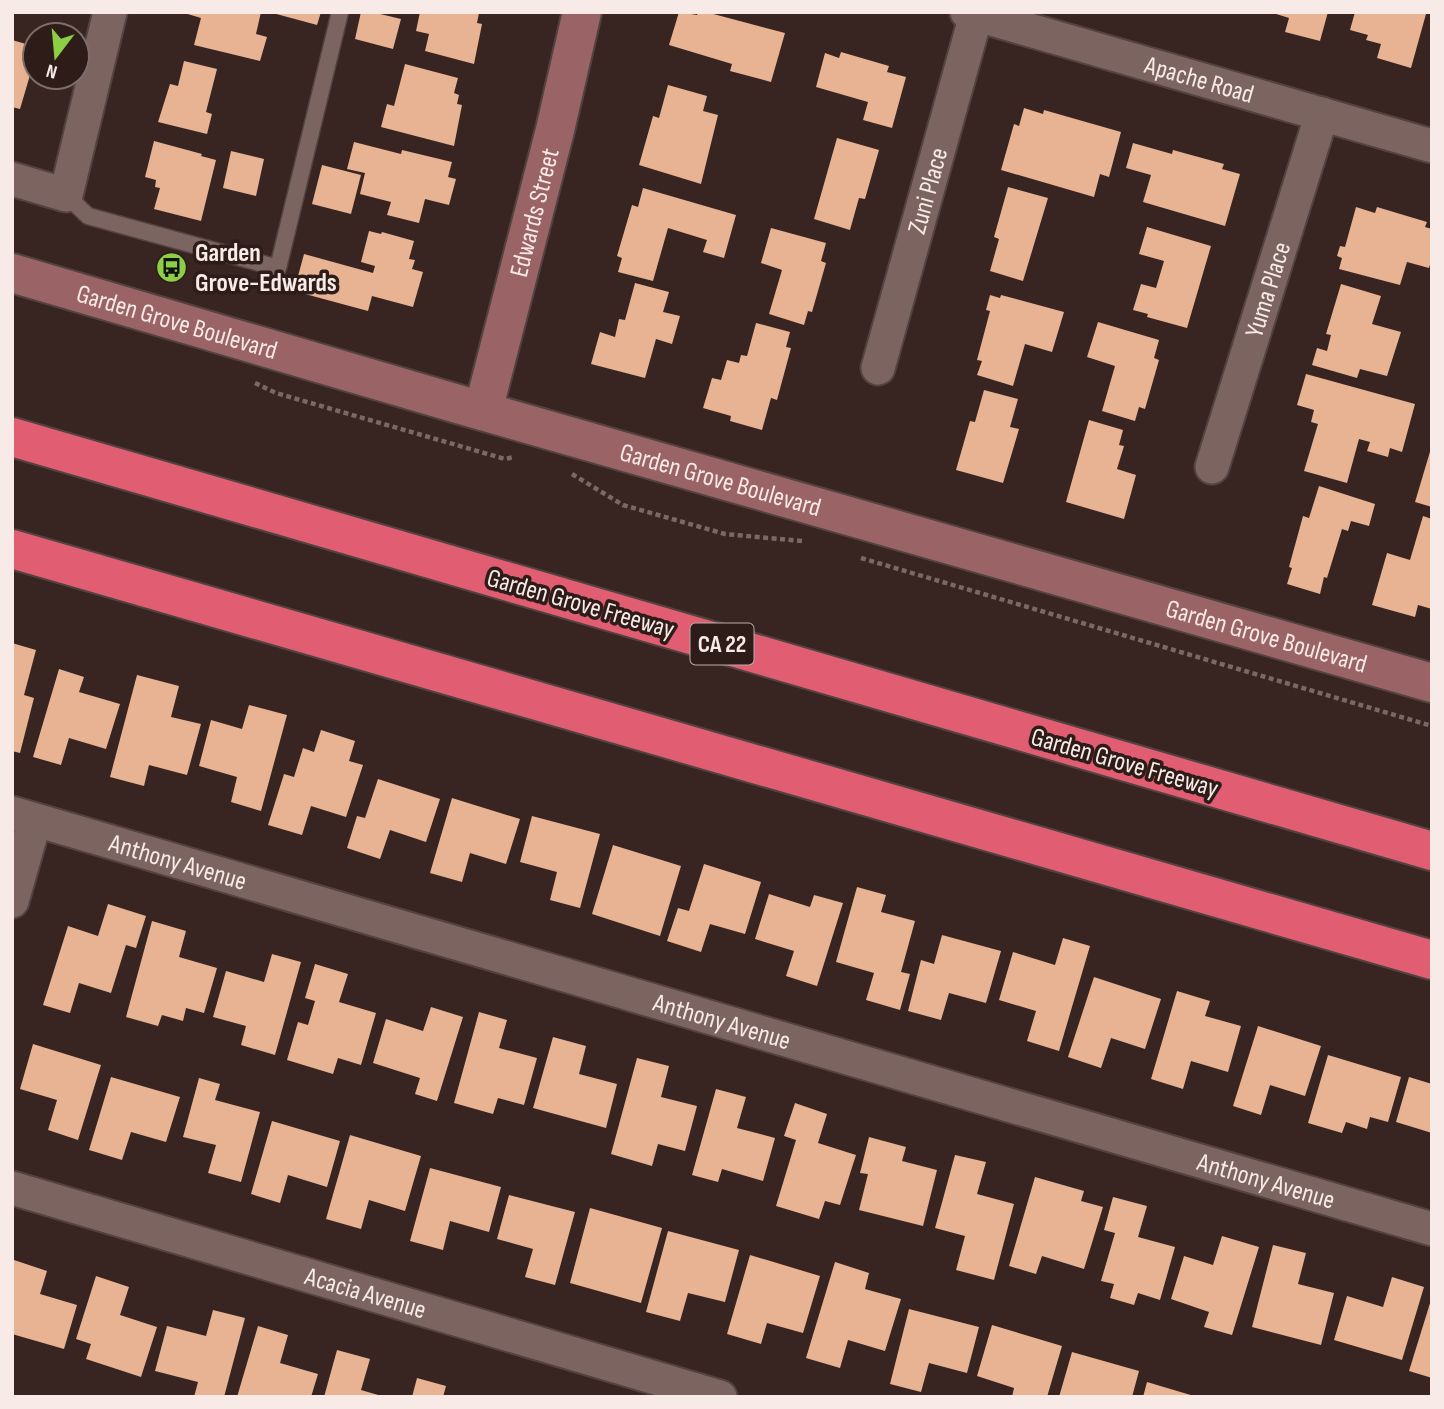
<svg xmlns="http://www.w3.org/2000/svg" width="1444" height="1409" font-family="'Sofia Sans Condensed',sans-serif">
  <rect width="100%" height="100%" fill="#382521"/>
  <g fill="#e7b393">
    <polygon points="181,12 261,12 256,34 267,37 260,61 194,45 201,18"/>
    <polygon points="269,12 321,12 317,25"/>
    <polygon points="361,12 372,12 401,19 393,49 355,39"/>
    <polygon points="420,12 479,13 477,23 482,24 474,64 425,51 429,34 416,31"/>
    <polygon points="679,12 697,15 698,12 706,12 785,33 771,82 730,71 732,64 669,45"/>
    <polygon points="1328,12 1320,41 1285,32 1289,18 1273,13"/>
    <polygon points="1355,12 1418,12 1426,14 1411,68 1377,58 1381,44 1366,40 1368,35 1350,30"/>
    <polygon points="12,40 33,46 28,63 33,65 20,109 12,107"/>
    <polygon points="841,52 889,66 887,72 906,77 892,128 863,120 868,102 816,87 825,53 839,58"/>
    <polygon points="184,61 217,69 206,112 212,114 207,134 158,122 170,84 178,86"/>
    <polygon points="405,64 458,78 454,93 459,95 457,104 462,105 454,146 381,127 387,104 394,106"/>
    <polygon points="668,85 707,96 703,111 718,115 701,184 639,165 653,116 659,118"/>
    <polygon points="1024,108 1043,114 1044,110 1121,132 1109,177 1100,174 1094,197 1001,170 1014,124 1019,126"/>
    <polygon points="837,138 879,150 865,199 859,198 850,230 814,219"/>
    <polygon points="154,141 202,154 201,156 216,160 201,221 154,209 160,188 155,187 156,180 145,177"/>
    <polygon points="354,142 401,154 402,150 452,162 448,177 456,179 449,205 425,199 419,223 387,215 391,202 360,194 365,173 347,169"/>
    <polygon points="1133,143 1172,154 1173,150 1224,164 1222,169 1240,174 1225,226 1143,202 1151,175 1126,168"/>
    <polygon points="231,151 264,159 256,196 223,188"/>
    <polygon points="322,165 361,175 351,214 312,204"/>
    <polygon points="1008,187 1048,198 1023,281 990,271 999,239 994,237"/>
    <polygon points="643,188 736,215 724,258 703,252 707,240 668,228 653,281 618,272 622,258 617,256 632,205 638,207"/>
    <polygon points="1356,207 1375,213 1377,207 1427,222 1425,227 1432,229 1432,257 1429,268 1407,262 1400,285 1339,269 1342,258 1337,256 1340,246 1345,247"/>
    <polygon points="1147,227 1211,246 1187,328 1147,317 1148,314 1133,310 1141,284 1156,288 1164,261 1139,254"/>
    <polygon points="771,228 826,243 821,261 826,263 812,312 808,311 804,325 769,314 782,270 761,263"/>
    <polygon points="369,231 381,234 382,232 414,241 409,259 415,260 412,269 423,272 413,307 372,296 368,311 294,291 304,254 373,273 375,266 361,262"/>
    <polygon points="635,283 669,292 663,312 680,316 672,344 656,339 645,378 591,364 600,332 615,337 619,319 625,320"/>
    <polygon points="1341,284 1381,296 1372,324 1401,332 1387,376 1360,369 1357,378 1312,365 1317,348 1327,351 1331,335 1326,334"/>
    <polygon points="990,295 1000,298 1001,295 1064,312 1052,352 1025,344 1013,386 977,375 982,361 977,360 990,311 986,310"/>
    <polygon points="1098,322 1159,340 1154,358 1159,360 1145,409 1139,407 1135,421 1102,411 1115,366 1087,357"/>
    <polygon points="756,323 790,332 786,347 791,348 777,400 771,398 762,430 730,421 731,416 703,408 712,378 721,380 727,360 739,363 741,355 747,356"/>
    <polygon points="1306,374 1415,404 1402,452 1390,448 1388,457 1367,451 1370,442 1359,439 1347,483 1304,471 1318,424 1311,422 1314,410 1297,405"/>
    <polygon points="984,390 1018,399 1010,427 1019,429 1003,483 956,470 970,421 975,422"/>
    <polygon points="1089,420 1123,430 1119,445 1124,446 1117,469 1136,475 1124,519 1066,502"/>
    <polygon points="1432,445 1432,507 1415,502"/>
    <polygon points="1319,486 1375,504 1369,526 1351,521 1348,531 1342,529 1327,578 1324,577 1320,594 1287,584 1292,568 1289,567 1303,516 1309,518"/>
    <polygon points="1423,516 1432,519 1432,609 1418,605 1415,617 1372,605 1387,553 1410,560"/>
    <polygon points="12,643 36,650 24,695 34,698 20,753 12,751"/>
    <polygon points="59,669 84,677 79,692 120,704 106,749 69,738 61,765 33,757"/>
    <polygon points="137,675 179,686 171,717 201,724 187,775 149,765 144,786 110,777"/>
    <polygon points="249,705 287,715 261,811 231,802 237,777 199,766 211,720 242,729"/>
    <polygon points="321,730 355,741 349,761 363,765 346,817 311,806 302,835 268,825 284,774 294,777 303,748 314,752"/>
    <polygon points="378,779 440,799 426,842 390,830 380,859 347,848 357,816 365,818"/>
    <polygon points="452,798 520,819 506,864 470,853 462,882 430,873"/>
    <polygon points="532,816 600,834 580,908 550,900 557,872 520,862"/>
    <polygon points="613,845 681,866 660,936 592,914"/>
    <polygon points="704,864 761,882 745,934 710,924 701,952 667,941 678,908 689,911"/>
    <polygon points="857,887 886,895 881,912 915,921 901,972 910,974 900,1010 866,1000 874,973 836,962"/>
    <polygon points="769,894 810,907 814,895 843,903 817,986 786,976 794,951 755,939"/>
    <polygon points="108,904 146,916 136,948 126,945 111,993 79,983 70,1013 43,1005 68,926 98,936"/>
    <polygon points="152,921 186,931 179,957 217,968 204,1013 186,1008 183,1021 162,1015 158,1026 126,1017"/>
    <polygon points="942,935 1001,951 986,1003 949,993 941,1020 908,1011 921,960 934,964"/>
    <polygon points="1063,938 1090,946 1059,1051 1027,1041 1036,1011 999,1000 1013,952 1055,965"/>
    <polygon points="272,954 301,962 275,1055 241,1045 246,1026 213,1017 226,971 264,982"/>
    <polygon points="315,964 348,974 339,1002 376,1013 361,1065 338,1058 333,1074 287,1060 298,1022 308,1025 315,1001 305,998"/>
    <polygon points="1094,977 1161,999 1145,1049 1111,1038 1101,1068 1068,1057"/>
    <polygon points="1177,991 1210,1001 1205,1016 1241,1026 1228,1072 1191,1061 1183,1089 1151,1079"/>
    <polygon points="431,1007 463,1017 437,1101 415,1094 420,1078 373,1063 386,1019 423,1031"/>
    <polygon points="479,1012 507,1020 499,1048 537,1058 524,1105 498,1098 493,1114 454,1103"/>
    <polygon points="1258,1026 1321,1046 1305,1096 1270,1085 1261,1115 1233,1106"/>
    <polygon points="553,1037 586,1046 579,1074 617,1084 606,1128 533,1108"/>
    <polygon points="33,1044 101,1065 78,1140 48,1130 57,1100 20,1089"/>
    <polygon points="1328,1055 1401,1077 1388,1122 1370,1117 1367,1129 1346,1122 1342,1133 1308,1123"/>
    <polygon points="637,1058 669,1066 661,1097 697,1106 685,1151 658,1144 652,1166 611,1154"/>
    <polygon points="111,1077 180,1097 166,1142 131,1132 122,1160 89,1150"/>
    <polygon points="1409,1077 1432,1084 1432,1133 1396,1122"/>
    <polygon points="199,1078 220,1084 215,1100 260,1112 241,1182 208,1173 216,1145 183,1137"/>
    <polygon points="716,1089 746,1097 737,1128 775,1138 763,1181 722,1169 718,1182 692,1175"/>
    <polygon points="795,1103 827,1114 818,1143 856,1155 840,1205 825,1201 819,1219 776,1206 796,1140 784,1136"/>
    <polygon points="272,1121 340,1141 327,1187 288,1175 280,1203 251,1194"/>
    <polygon points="350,1135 421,1156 405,1211 369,1200 361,1229 326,1219"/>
    <polygon points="869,1137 906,1147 902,1161 937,1170 923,1226 859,1210 868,1174 860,1173"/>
    <polygon points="955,1155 986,1162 977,1194 1014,1204 994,1280 956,1270 965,1236 935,1228"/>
    <polygon points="430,1168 501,1187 489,1232 450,1221 443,1250 410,1241"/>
    <polygon points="1035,1177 1084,1191 1081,1201 1103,1207 1084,1269 1042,1256 1036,1274 1009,1266"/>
    <polygon points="509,1195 575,1212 555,1285 525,1277 533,1249 497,1239"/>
    <polygon points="1113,1197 1147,1206 1138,1237 1175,1247 1160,1300 1138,1293 1134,1305 1110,1298 1114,1284 1101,1281 1115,1233 1104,1230"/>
    <polygon points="590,1208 662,1228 641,1303 570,1283"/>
    <polygon points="668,1231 739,1250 725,1302 688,1293 680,1321 646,1312"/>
    <polygon points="1222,1236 1259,1247 1232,1335 1204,1327 1209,1312 1171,1299 1184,1256 1213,1265"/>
    <polygon points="1273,1245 1306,1253 1298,1284 1334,1293 1321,1345 1252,1327"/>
    <polygon points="750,1255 820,1276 803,1333 767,1323 761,1344 727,1334"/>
    <polygon points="14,1260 47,1271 40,1294 77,1305 64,1349 12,1334"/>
    <polygon points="835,1262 869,1273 865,1289 901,1299 885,1351 848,1340 840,1368 806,1358"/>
    <polygon points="96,1276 129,1287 120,1315 157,1327 141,1377 86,1359 91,1344 76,1339"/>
    <polygon points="1392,1277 1424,1287 1402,1360 1334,1340 1347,1296 1383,1307"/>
    <polygon points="1431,1300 1432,1301 1432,1378 1409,1371"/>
    <polygon points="909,1309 979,1327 967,1373 929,1363 921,1392 890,1384"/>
    <polygon points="213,1310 245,1318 224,1397 194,1397 198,1382 155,1371 167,1326 206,1336"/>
    <polygon points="992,1325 1062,1346 1047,1397 1012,1397 1014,1388 977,1376"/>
    <polygon points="258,1326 288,1335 280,1363 318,1374 311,1397 237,1397"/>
    <polygon points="337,1350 370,1359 361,1390 385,1397 324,1397"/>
    <polygon points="1072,1352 1139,1371 1132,1397 1059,1397"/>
    <polygon points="417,1378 446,1386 443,1397 412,1397"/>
    <polygon points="1147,1382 1194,1396 1194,1397 1143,1397"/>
  </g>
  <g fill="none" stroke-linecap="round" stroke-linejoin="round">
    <defs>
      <polyline id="lane" points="66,195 88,216 278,268 340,12"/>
      <g id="street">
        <path id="s1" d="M967,12L1432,146"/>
        <polyline points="12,179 66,195 110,12"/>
        <path id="s2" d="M878,368L976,15"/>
        <path id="s3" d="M1212,467L1322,114"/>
        <path id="s4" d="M12,813L1432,1229"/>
        <polyline points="12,901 35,820"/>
        <path id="s5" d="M12,1188L720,1397"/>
      </g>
      <g id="secondary">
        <path id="s6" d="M12,273L468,407L1432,683"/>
        <path id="s7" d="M483,411L555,130L582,12"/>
      </g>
      <g id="highway">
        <polyline points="12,437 1432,851"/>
        <polyline points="12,549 1432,960"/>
      </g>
    </defs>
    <use href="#lane" stroke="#534340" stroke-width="19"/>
    <use href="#street" stroke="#534340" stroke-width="37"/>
    <use href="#secondary" stroke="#534340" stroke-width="42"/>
    <use href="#highway" stroke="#534340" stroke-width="42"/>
    <g stroke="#796864" stroke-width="4.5" stroke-dasharray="5 3.5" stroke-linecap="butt">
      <polyline points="255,383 276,393 505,459 514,457"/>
      <polyline points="572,474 623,505 725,534 802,541"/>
      <polyline points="861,558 1432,726"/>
    </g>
    <use href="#lane" stroke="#7c6560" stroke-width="16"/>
    <use href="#street" stroke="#7c6560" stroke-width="33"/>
    <use href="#secondary" stroke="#9a6365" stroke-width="38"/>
    <use href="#highway" stroke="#e05d72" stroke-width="38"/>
  </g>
  <defs>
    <symbol id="bus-disc" viewBox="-11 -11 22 22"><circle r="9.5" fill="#8cce45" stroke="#2e1c18"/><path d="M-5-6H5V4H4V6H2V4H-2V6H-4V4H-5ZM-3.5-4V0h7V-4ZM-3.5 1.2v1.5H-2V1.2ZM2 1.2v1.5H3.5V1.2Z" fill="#111"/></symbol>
  </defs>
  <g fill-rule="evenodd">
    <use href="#bus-disc" x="154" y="250" width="35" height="35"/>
  </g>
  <g text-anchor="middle" stroke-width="7" stroke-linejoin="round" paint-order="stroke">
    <rect fill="#2e1c18" stroke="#bbaca9" stroke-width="2" x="690.5" y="623.5" width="63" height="41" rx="5"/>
    <g font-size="24" font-weight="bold" fill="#f7eae7">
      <text x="722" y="652">CA 22</text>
    </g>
    <g font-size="26" fill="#f7eae7" stroke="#2e1c18">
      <text dy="9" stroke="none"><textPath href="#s1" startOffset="242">Apache Road</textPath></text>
      <text dy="9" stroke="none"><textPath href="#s2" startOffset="184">Zuni Place</textPath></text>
      <text dy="9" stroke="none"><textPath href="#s7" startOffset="205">Edwards Street</textPath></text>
      <text dy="9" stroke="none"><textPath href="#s3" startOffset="186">Yuma Place</textPath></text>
      <text dy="9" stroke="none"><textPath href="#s6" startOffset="172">Garden Grove Boulevard</textPath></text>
      <text dy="9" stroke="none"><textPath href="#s6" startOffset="738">Garden Grove Boulevard</textPath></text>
      <text transform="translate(581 603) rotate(16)" y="9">Garden Grove Freeway</text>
      <text dy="9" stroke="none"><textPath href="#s6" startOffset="1306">Garden Grove Boulevard</textPath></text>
      <text transform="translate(1125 762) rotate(16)" y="9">Garden Grove Freeway</text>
      <text dy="9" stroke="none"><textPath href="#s4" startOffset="173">Anthony Avenue</textPath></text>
      <text dy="9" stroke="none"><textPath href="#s4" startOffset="740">Anthony Avenue</textPath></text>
      <text dy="9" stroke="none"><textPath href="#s4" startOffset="1307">Anthony Avenue</textPath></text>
      <text dy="9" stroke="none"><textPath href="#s5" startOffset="369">Acacia Avenue</textPath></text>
    </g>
    <g font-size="26" font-weight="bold" fill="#f7eae7" stroke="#2e1c18" text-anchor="start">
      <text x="195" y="261">Garden<tspan x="195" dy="30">Grove-Edwards</tspan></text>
    </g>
  </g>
  <rect width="1444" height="1409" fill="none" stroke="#f7eae7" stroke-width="28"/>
  <g transform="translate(56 56) rotate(196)"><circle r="33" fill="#2e1c18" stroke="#7e6e6b" stroke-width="2"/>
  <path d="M0-5L12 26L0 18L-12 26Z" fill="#8cce45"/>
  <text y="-10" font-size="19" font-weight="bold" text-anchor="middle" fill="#f7eae7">N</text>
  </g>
</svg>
